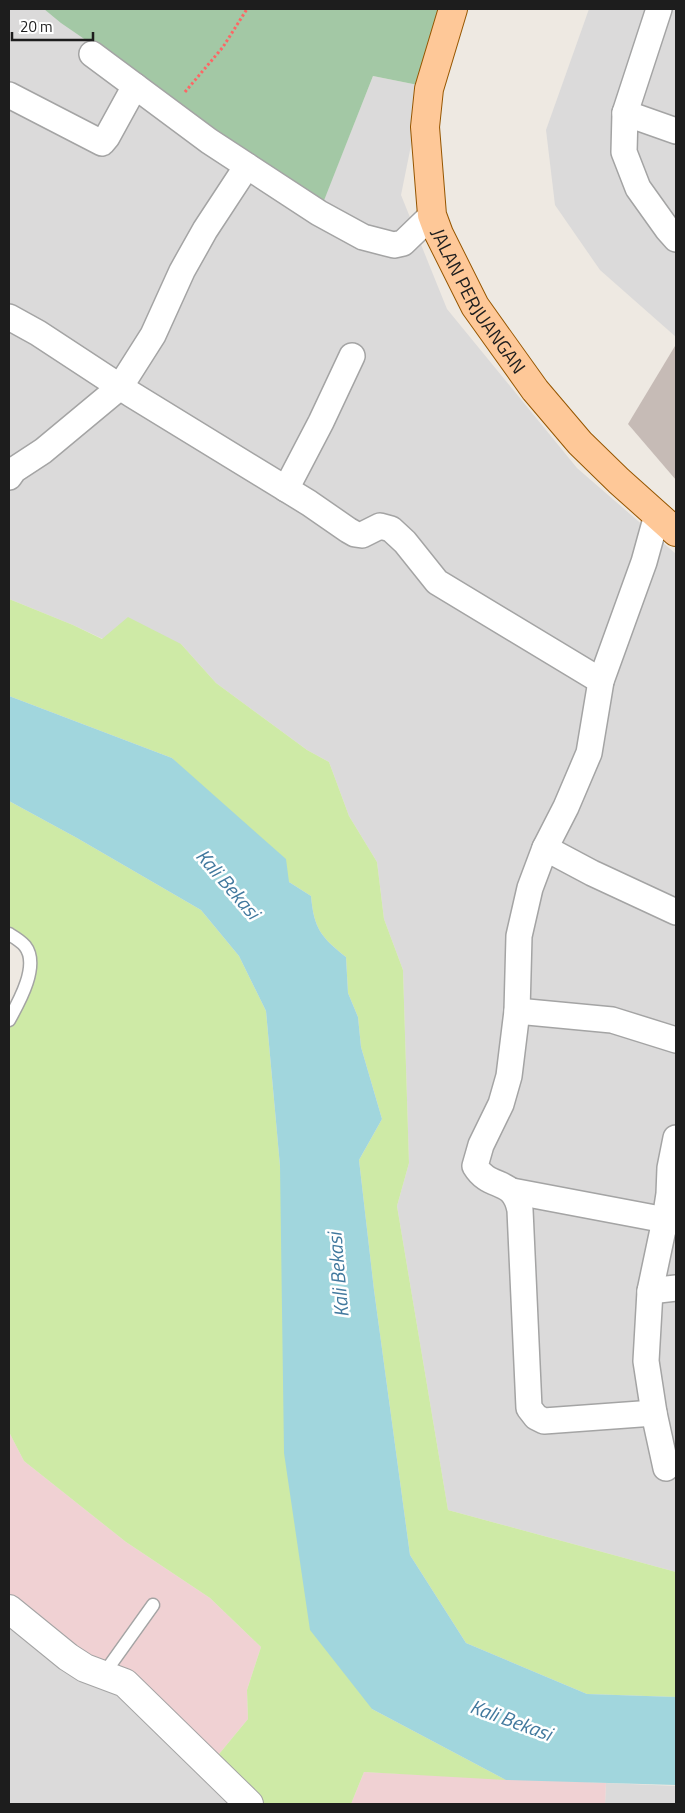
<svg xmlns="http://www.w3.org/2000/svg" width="685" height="1813" font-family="'Titillium Web',sans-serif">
  <rect width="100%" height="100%" fill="#eee9e2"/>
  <g fill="#dbdada">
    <polygon points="9,9 44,9 323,202 373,76 423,86 401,195 447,309 577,468 676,554 676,1572 448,1510 397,1206 409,1163 403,970 384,919 377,862 349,816 329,762 307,750 216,683 181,644 103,639 73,625 9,599"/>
    <polygon points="589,9 676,9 676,337 600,270 555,205 546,130"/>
    <polygon points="9,1609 125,1683 235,1804 9,1804"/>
    <polygon points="606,1783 676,1786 676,1804 605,1804"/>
  </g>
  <g fill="#f0d1d3">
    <polygon points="9,1432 24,1461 126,1542 210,1598 261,1647 247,1690 248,1719 210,1765 9,1609"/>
    <polygon points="364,1772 606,1783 605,1804 351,1804"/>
  </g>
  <g fill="#ceeaa6">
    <path d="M9,599L73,625L102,639L128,617L181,644L216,683L307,750L329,762L349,816L377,862L384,919L403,970L409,1163L397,1206L448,1510L676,1572V1697L587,1694L466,1643L410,1555L374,1290L359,1160L382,1119L361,1047L358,1017L348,993L346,957C321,937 314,929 311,896L289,882L172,758L9,696Z"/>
    <polygon points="9,801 77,838 201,910 239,956 266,1011 280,1166 372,1709 506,1780 364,1772 351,1804 249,1804 210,1765 248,1719 247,1690 261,1647 210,1598 126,1542 24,1461 9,1432 9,1020 31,959 9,934"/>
  </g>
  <polygon fill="#a3c8a5" points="44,9 446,9 423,86 373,76 323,203 61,23"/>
  <path fill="#a1d6dd" d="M9,696L172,758L286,859L289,882L311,896C314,929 321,937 346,957L348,993L358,1017L361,1047L382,1119L359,1160L374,1290L410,1555L466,1643L587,1694L676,1697V1785L506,1780L372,1709L310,1630L284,1453L280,1166L266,1011L239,956L201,910L77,838L9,801Z"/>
  <polygon fill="#c6bbb6" points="675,346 676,348 676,480 628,424"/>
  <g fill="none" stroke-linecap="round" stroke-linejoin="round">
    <defs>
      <g id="service">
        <path d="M9,934C14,937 21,941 25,946C40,965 19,1002 9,1020"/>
        <polyline points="103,1675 153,1605"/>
      </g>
      <g id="minor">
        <polyline points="659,9 625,113 624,152 638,188 668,230 676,239"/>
        <polyline points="92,54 209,141 319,213 363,237 394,245 403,243 432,215"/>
        <polyline points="9,95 102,143 107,137 135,86"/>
        <polyline points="625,113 676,131"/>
        <polyline points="9,317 38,333 131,394 309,503 348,530 355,534 362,535 380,526 391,529 405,542 437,582 601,681"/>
        <polyline points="9,477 14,470 43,451 120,387 153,335 182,271 205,230 247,166"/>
        <polyline points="286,489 321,422 352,356"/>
        <polyline points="545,848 592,873 676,912"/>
        <polyline points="517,1011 612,1020 676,1040"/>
        <polyline points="512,1191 676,1222"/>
        <polyline points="650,1291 676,1288"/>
        <path d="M654,1413L544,1421L536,1417L529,1408L520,1210C513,1176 490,1191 475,1166L481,1145L501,1104L509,1076L517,1011L519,936L530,888L545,848L566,807L589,753L601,681L644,562L657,515"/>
        <polyline points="666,1468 654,1413 646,1361 650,1291 665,1220 669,1194 670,1168 676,1138"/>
      </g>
      <polyline id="tertiary" points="9,1609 68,1657 85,1668 125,1683 249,1804"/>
      <g id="primary">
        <path id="s1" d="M453,9L429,89L425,127L432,215L439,234L475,306L535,390L580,443L619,481L676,532"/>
      </g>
    </defs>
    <use href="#service" stroke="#a4a4a4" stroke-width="15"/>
    <use href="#minor" stroke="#a4a4a4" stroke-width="28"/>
    <use href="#tertiary" stroke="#a4a4a4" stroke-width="30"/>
    <use href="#primary" stroke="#965600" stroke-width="30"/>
    <polyline stroke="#fd6665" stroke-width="3" stroke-dasharray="2.5 2.5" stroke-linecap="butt" points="185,92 223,47 247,9"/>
    <use href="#service" stroke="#fff" stroke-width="12"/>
    <use href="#minor" stroke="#fff" stroke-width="25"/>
    <use href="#tertiary" stroke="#fff" stroke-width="28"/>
    <use href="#primary" stroke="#fec898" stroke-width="28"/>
  </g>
  <g text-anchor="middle" stroke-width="5" stroke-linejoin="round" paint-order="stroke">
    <g font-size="19" fill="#1d1d1d" stroke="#fff">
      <text dy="7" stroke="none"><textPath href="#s1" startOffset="308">JALAN PERJUANGAN</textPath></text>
    </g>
    <g font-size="20" font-style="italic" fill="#42799e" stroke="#fff">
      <text transform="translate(228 884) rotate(49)" y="7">Kali Bekasi</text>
      <text transform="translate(338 1275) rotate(-95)" y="7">Kali Bekasi</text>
      <text transform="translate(511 1720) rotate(20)" y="7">Kali Bekasi</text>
    </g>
  </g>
  <rect width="685" height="1813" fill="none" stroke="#1d1d1d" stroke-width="20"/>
  <path d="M12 32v8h81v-8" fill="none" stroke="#1d1d1d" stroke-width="2.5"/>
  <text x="20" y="32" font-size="15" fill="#1d1d1d" stroke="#ffffff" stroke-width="4" paint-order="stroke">20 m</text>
</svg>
